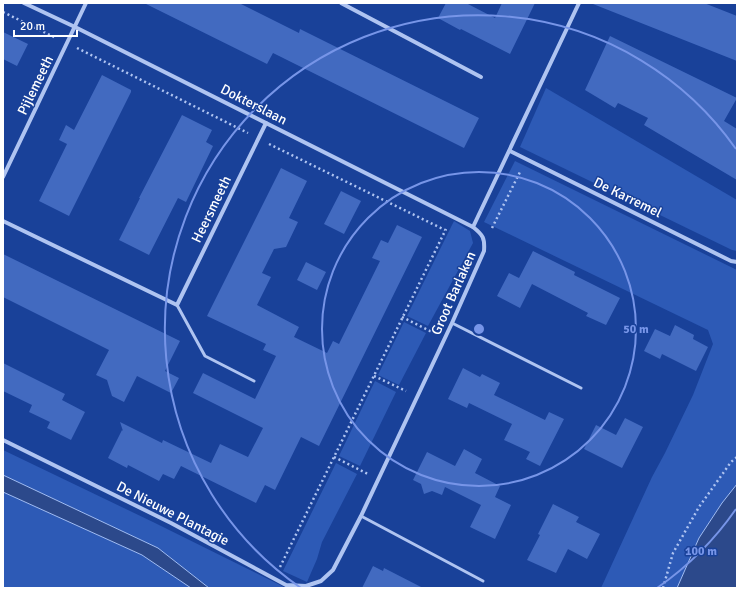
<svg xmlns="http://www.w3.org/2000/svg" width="740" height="591" font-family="Signika,sans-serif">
  <rect width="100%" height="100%" fill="#194199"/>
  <g fill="#2d5ab6">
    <polygon points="546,88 737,200 737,251 732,250 520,147"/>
    <polygon points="515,161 737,270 737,484 722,503 699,538 677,588 601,588 652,477 665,453 693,395 713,344 708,330 484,222"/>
    <polygon points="454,221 470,231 473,243 428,326 407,316"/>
    <polygon points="404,322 426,333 399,385 378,375"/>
    <polygon points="375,381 396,392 360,466 339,456"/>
    <polygon points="3,450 155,523 286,588 209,588 158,548 3,475"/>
    <polygon points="336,463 357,474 322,542 317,559 307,582 283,571"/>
    <polygon points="3,492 142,555 191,588 3,588"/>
  </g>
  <g fill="#2c498b" stroke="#a1bdf3">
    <polygon points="3,475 158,548 209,588 191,588 142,555 3,492"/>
    <polygon points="737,484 737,588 677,588 699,538 722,503"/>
  </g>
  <g fill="#426ac0">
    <polygon points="144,3 239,3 299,33 300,29 479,118 464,148 273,53 267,64"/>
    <polygon points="446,3 466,3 495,18 502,3 535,3 510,54 461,29 460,30 438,18"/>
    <polygon points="593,3 704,3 737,16 737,61 593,4"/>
    <polygon points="3,32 28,44 17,66 3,59"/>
    <polygon points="610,36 737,98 724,121 737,129 737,180 644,125 648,118 618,103 615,108 585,90"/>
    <polygon points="102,75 131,90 131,92 69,216 39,201 67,144 59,140 66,125 74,130"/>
    <polygon points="182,115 212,130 206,142 213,146 186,202 178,198 149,255 119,240 140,198 139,198"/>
    <polygon points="281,168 307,181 289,218 298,222 286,247 274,249 262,273 271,277 257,305 299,327 294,337 327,353 333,341 339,344 380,261 372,258 381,240 388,243 397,225 422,237 319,446 301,437 275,490 265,485 256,503 181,466 174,479 163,474 159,481 128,465 127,468 108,458 122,430 123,431 120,422 162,443 163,440 211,463 220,444 248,457 263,428 193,393 203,373 255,399 276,356 263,350 266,344 207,316"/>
    <polygon points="341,191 361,201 344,234 324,224"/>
    <polygon points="533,251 575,272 574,275 620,298 606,325 586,316 588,313 532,284 520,308 497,296 509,273 519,278"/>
    <polygon points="3,254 180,341 165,371 179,378 171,393 137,376 124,402 112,396 107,380 96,375 109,350 3,297"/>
    <polygon points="306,262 326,272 317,290 297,280"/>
    <polygon points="675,325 694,335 693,339 708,347 696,371 662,354 660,359 644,351 655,329 670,336"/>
    <polygon points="3,363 65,394 62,400 85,412 71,440 47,428 50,422 29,412 32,405 3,391"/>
    <polygon points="463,368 480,377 482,374 500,383 494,395 545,420 549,412 564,419 540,466 526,459 530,452 504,440 512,424 469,403 467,408 448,399"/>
    <polygon points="625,418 643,427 622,468 584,449 596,425 616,435"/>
    <polygon points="464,449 482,459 475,473 500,486 495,497 511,505 495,539 470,527 481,505 445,487 442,495 432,491 424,494 421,484 413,480 427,452 455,466"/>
    <polygon points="553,504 579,517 576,522 600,534 587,559 568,549 556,573 527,560 540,535 538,534"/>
    <polygon points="373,566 383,571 384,568 423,588 362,588"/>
  </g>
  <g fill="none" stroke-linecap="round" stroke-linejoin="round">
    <g stroke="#afc4f1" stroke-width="2.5" stroke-dasharray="2 3" stroke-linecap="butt">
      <polyline points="3,12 56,38"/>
      <polyline points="77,48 248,133"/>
      <polyline points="269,144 445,230"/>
      <polyline points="492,228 521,170"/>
      <polyline points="402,317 434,333"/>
      <polyline points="374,376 406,391"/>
      <polyline points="334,457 368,474"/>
      <polyline points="280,567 446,229"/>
      <polyline points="663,588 673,553 699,507 731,462 737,457"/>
    </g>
    <g stroke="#afc4f1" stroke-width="3">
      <polyline points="177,305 205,356 254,381"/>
      <polyline points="452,323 581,388"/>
      <polyline points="361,516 483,581"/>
    </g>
    <g stroke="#afc4f1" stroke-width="4">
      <polyline points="24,3 75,27 473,227"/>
      <polyline points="341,3 481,77"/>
      <polyline points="510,151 731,261 737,262"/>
      <polyline points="3,177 86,3"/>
      <polyline points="3,221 177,305 266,123"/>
      <path d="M3,440L171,523L286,585L306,586L321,581L333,570L361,516L452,323L484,251C485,238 483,235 473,227L579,3"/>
    </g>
  </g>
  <g fill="none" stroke="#7795e8" stroke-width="2">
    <circle cx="479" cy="329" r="157"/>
    <path d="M736 509A314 314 0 0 1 657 588M301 588A314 314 0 1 1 736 149"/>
  </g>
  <g text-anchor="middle" stroke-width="3" stroke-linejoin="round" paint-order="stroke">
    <g font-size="14" fill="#fff" stroke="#194199">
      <text transform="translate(35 85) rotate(-64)" y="5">Pijlemeeth</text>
      <text transform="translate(254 104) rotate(27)" y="5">Dokterslaan</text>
      <text transform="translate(628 197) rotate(26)" y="5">De Karremel</text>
      <text transform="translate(211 209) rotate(-64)" y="5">Heersmeeth</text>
      <text transform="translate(453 293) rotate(-66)" y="5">Groot Barlaken</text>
      <text transform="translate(173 513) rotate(27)" y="5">De Nieuwe Plantagie</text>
    </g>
  </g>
  <circle cx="479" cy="329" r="6" fill="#7795e8" stroke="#194199" stroke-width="2"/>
  <g font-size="12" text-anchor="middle" font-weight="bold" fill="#7795e8" stroke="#194199" stroke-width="3" stroke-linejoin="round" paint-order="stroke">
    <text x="636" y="333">50 m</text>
    <text x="701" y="555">100 m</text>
  </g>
  <rect width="740" height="591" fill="none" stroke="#ffffff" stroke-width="8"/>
  <path d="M14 30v6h63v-6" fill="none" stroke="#ffffff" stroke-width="2"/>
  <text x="20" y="30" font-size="12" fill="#ffffff" stroke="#194199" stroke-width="3" paint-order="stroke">20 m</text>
</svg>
